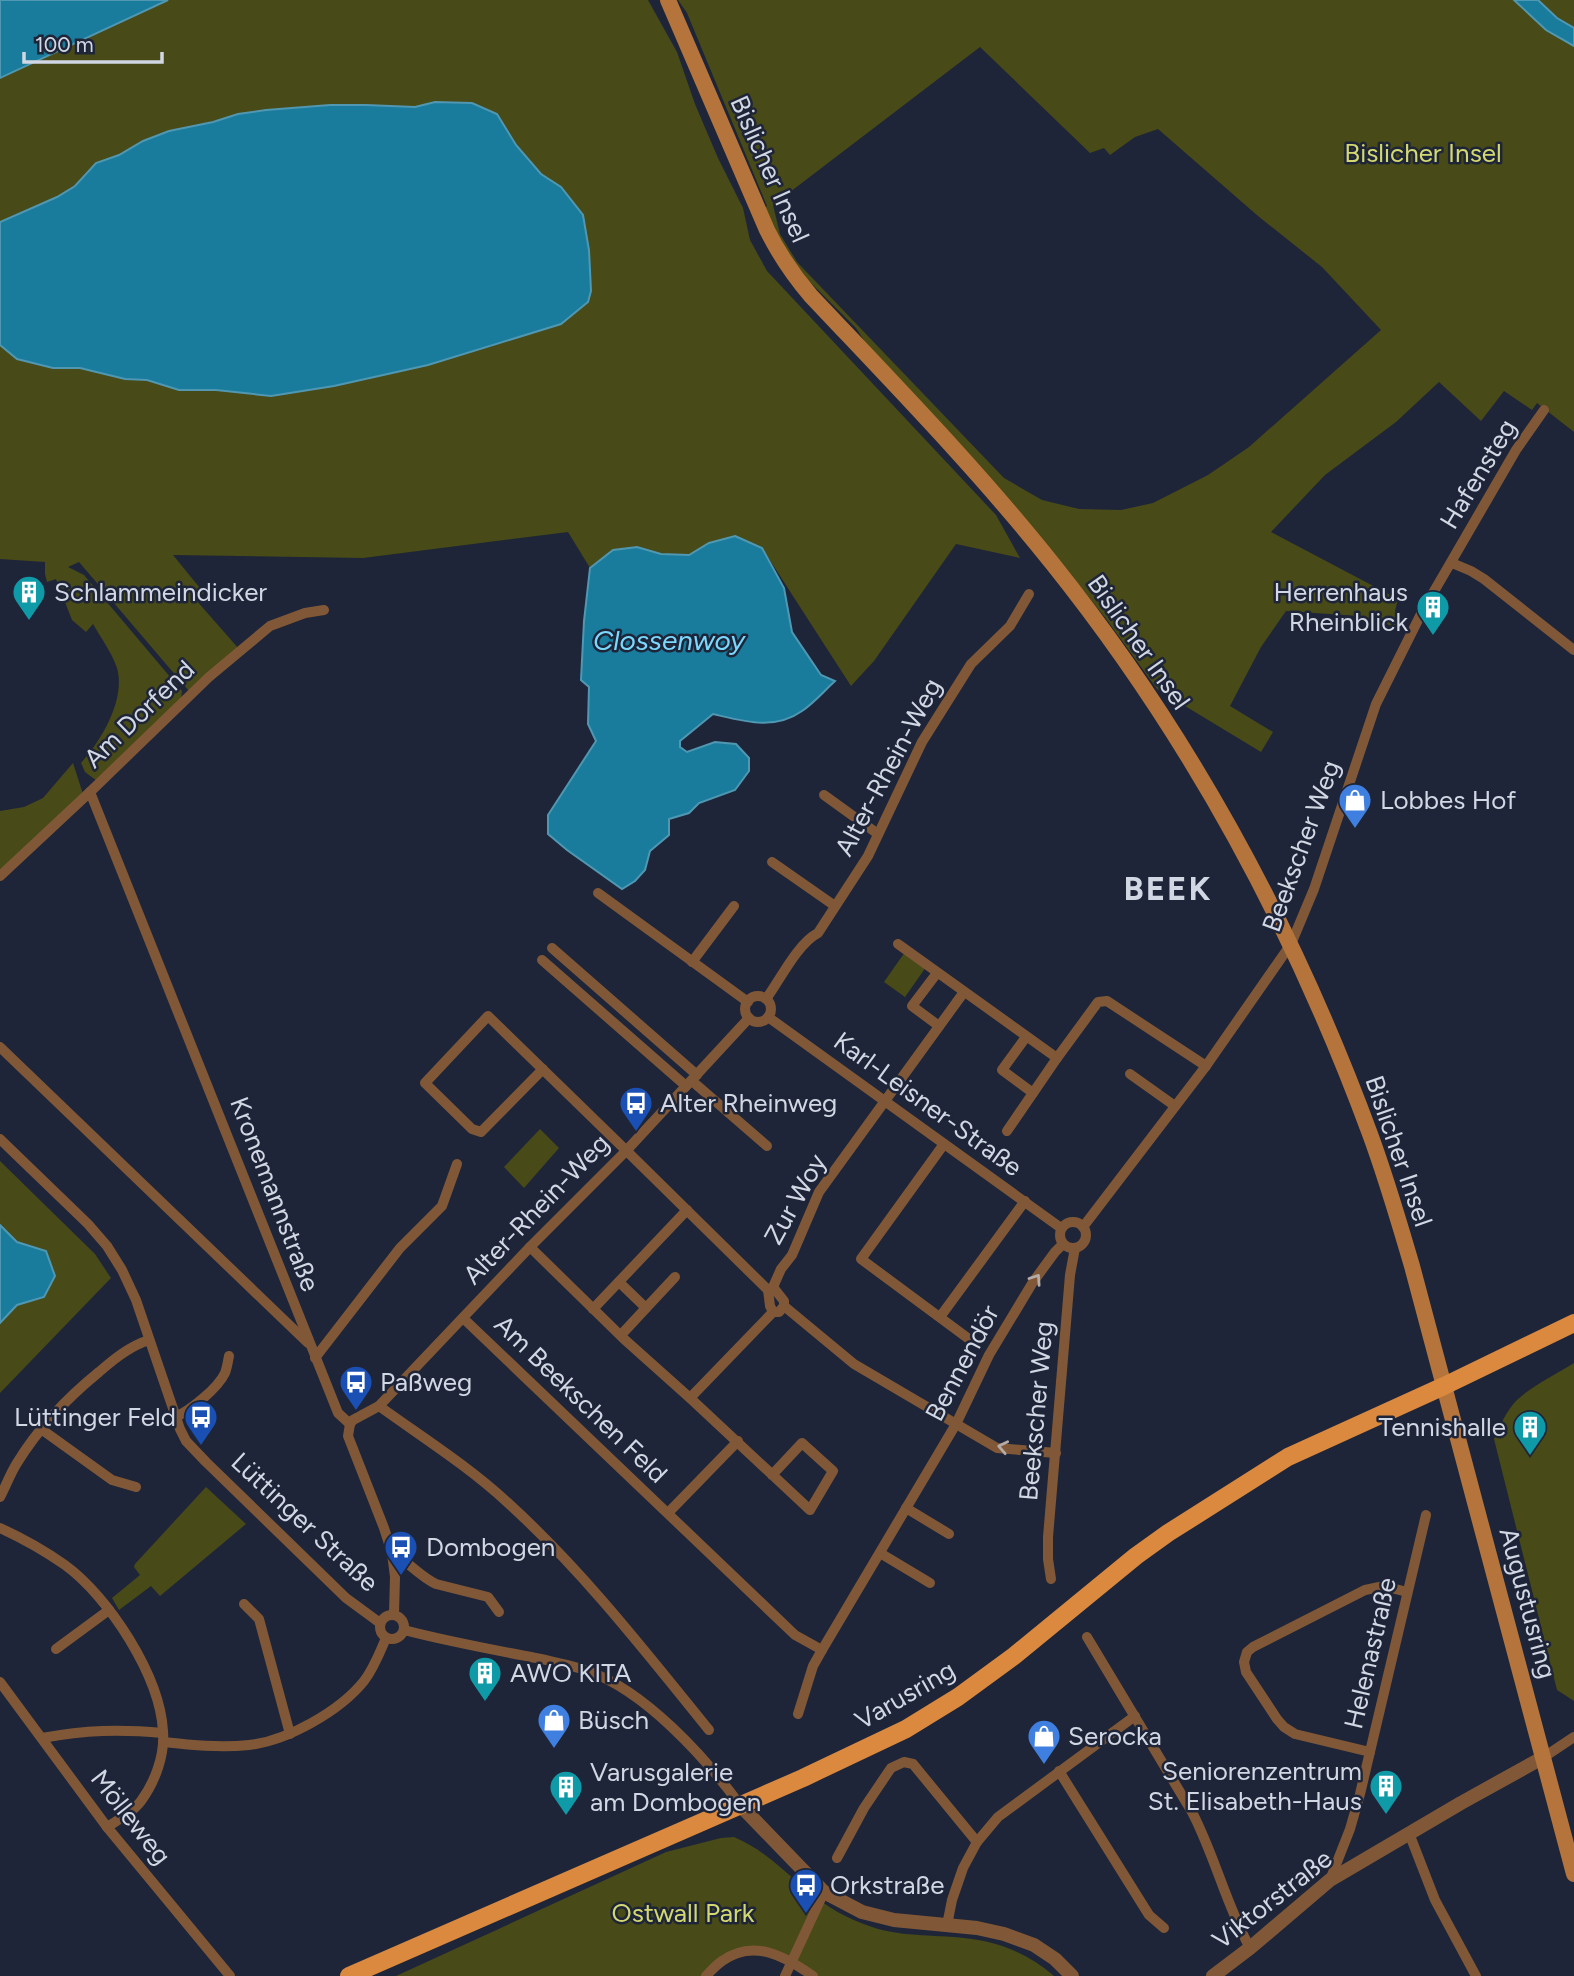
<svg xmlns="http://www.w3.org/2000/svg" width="1574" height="1976" font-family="Figtree,sans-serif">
  <rect width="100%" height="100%" fill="#1e2538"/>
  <g fill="#484a17" fill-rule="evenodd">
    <path d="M168,0H648L677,52L695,104L718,158L743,208L750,240L767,271L996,515L1020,558L956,544L874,661L851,686L762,548L735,536L709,543L689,556L661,554L637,547L614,550L590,568L568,532L363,558L173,555L204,593L196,600L239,649L189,691L79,562L68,567L84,575L182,691L181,699L97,781L85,772L81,763C101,741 126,700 117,668C112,653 101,638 93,624L86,632L72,620L56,579L47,582L45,574V562L0,559V345L17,359L53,368H80L125,379L147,380L179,390H216L271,396L334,386L427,365L591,291L589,250L583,215L561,187L541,174L516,144L497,114L435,102L415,107L366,105H330L238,114L143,141L119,155L96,163L75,185L57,197L0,222V78Z"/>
    <path d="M678,0H1574V432L1537,403L1532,410L1504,391L1481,421L1439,382L1396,422L1325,475L1271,532L1398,599L1395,611L1405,619V627L1401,630L1377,620L1358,616L1286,611L1261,647L1230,706L1273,732L1261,752L1157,689L1107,620L1056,556L869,348L856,328L805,277L799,274L763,209L767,206L687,13ZM980,47L1090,153L1104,148L1110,155L1135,137L1158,129L1258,216L1322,267L1381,330L1249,447L1208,475L1153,503L1121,510L1079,509L1042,500L1004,478L797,262L780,234L773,205Z"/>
    <polygon points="73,763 83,794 0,872 0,811 24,807 43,798"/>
    <polygon points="905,952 926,967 905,997 884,982"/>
    <polygon points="540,1129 559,1148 524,1188 504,1167"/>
    <polygon points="0,1161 95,1254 111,1278 0,1393"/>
    <path d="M1574,1363V1701L1557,1690L1494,1439C1500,1426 1506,1411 1517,1400C1533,1385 1555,1375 1574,1363Z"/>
    <polygon points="206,1487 246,1524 160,1596 151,1586 119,1610 112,1598 140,1575 134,1567 135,1564"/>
    <path d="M734,1837C766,1851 781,1869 807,1890C826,1907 848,1919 872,1927C905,1938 939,1934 972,1939C1003,1943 1031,1956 1054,1976H813L792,1960L749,1951L706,1976H396L666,1852L721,1838Z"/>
  </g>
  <g fill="#197c9d" stroke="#5097b2" stroke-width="2">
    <polygon points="0,0 168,0 0,78"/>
    <polygon points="1514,0 1538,0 1557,18 1574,28 1574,46 1546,30"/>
    <polygon points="435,102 472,103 497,114 516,145 541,174 561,187 583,215 589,250 591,291 588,302 561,324 428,365 334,386 271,396 216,390 179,390 147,380 125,379 80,368 53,368 17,359 0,345 0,222 57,197 75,186 96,163 119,155 143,141 169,131 213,122 238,114 266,110 330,105 366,105 415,107"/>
    <path d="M735,536L762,548L784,588L792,632L821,675L835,681C824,691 814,703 802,711C774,731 743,721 713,714L680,741V747L687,752L715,742L736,744L749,758V771L735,790L699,803L689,813L669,819V835L650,851L645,870L635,881L622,889L567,850L548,834V815L596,741L588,724L589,687L581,680L584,621L590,568L613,550L637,547L661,554L689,555L709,543Z"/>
    <polygon points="0,1225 17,1242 46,1251 55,1276 44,1297 17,1305 0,1323"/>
  </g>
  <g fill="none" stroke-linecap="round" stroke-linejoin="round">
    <g stroke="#805837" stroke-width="10">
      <polyline points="1452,563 1471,571 1484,579 1574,650"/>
      <polyline points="90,792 338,1413 350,1424"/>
      <polyline points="824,795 878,834"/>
      <polyline points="772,862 835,906"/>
      <polyline points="0,876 90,792 209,677 270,626 305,613 324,610"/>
      <polyline points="598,893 748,1002"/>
      <polyline points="898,944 1057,1058"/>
      <polyline points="552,948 697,1075"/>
      <polyline points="542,960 686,1086"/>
      <polyline points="692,962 734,906"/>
      <polyline points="937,973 912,1006 939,1026"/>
      <circle cx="758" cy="1009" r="13"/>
      <path d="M766,999C780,980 798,943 818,933L868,856L922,742L971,664L1010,626L1029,594"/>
      <polyline points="768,1017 1061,1228"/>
      <polyline points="1026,1037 1002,1070 1033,1093"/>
      <polyline points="0,1047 308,1343"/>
      <path d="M543,1069L481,1132L472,1129L425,1083L488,1016C582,1107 675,1198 768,1290"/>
      <polyline points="1130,1074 1175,1106"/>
      <polyline points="692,1081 767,1146"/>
      <polyline points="1007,1131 1057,1058 1098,1002 1107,1001 1206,1066"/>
      <polyline points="0,1139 88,1224 107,1246 122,1270 136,1300 180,1429 186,1441 206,1462 346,1598 380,1623"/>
      <polyline points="944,1144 861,1259 973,1342"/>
      <circle cx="1073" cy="1235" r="13"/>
      <polyline points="1083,1227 1206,1066 1291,944 1314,889 1376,704 1422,612 1516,450 1544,410"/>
      <polyline points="530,1247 624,1339 690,1398 810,1510 833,1471 802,1443 772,1475"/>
      <polyline points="619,1282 646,1308 621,1335"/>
      <polyline points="773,1287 781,1269 792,1255 819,1192 964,992"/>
      <polyline points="784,1306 779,1312 773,1312 770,1306 768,1290 773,1287 784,1301 784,1306 854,1364 997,1448 1056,1453"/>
      <polyline points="646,1308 675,1277"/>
      <polyline points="593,1309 687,1210"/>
      <polyline points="940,1317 1025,1201"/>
      <polyline points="463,1318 795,1635 822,1650"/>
      <polyline points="315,1358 400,1248 442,1206 457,1164"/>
      <polyline points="690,1398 773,1312"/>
      <path d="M379,1406C422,1437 468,1466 507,1502C583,1571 645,1651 709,1730"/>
      <path d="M175,1417C190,1411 218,1388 225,1373C227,1368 228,1361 229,1356"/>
      <polyline points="350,1424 353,1420 379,1406 530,1247 626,1151 749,1018"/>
      <polyline points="350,1424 348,1436 384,1528 392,1553 395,1577 394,1614"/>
      <polyline points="41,1429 112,1480 136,1487"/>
      <path d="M0,1497C6,1486 10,1474 17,1463C39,1427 67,1398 99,1372C114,1359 130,1346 149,1340"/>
      <polyline points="906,1508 949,1534"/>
      <polyline points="668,1513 738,1441"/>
      <path d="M0,1528C22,1538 45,1551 65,1565C109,1597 160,1676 163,1731C165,1755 155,1782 141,1801C133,1812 118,1820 107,1827"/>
      <path d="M392,1553C408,1561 419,1576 436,1584L488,1597L499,1612"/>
      <polyline points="880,1553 930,1583"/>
      <polyline points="1051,1579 1048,1559 1048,1537 1070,1275 1075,1248"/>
      <polyline points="244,1604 259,1619 290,1734"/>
      <circle cx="392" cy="1627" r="12"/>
      <path d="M404,1630C446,1641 489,1649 531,1657C550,1661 570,1665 588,1671C645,1691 705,1757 740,1805"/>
      <path d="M1087,1637L1192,1812C1215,1856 1226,1905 1250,1948"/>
      <polyline points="56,1649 109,1610"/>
      <polyline points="0,1682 107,1827 230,1976"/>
      <polyline points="798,1714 813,1666 822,1650 956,1424 989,1355 1033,1282 1055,1252 1063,1244"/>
      <path d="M42,1738C86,1730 119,1729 163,1733"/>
      <path d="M163,1742C191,1745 220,1748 249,1745C287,1741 340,1711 364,1681C374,1668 380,1652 386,1638"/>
      <polyline points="1370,1752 1295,1734 1284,1727 1277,1719 1246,1672 1244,1662 1247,1652 1253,1647 1365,1590 1384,1586 1407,1592"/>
      <polyline points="1544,1757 1574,1737"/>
      <polyline points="1059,1771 1149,1915 1164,1928"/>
      <polyline points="1409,1833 1435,1900 1476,1976"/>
      <polyline points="837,1858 864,1808 891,1768 904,1762 913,1764 977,1842"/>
      <polyline points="1330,1880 1350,1829 1360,1794 1426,1515"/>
      <polyline points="947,1925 952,1900 963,1868 977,1842 998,1817 1135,1716"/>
      <path d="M706,1976C711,1971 716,1965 722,1961C754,1938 786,1957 813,1976"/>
      <polyline points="785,1976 824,1892"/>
    </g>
    <g stroke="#805837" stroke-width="14">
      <polyline points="740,1805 824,1892 862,1912 894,1920 977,1928 1004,1934 1034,1945 1055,1959 1072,1976"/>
      <polyline points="1213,1976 1250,1948 1330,1880 1461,1803 1544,1757"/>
    </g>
    <path stroke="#b4743c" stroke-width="16" d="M668,0L767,230C779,254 793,275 811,296C893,383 977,469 1052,563C1189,734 1294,928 1370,1134C1386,1177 1399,1222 1412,1266L1574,1874"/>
    <polyline stroke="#db893e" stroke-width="18" points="349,1976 803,1778 906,1729 958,1697 1014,1656 1136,1556 1168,1533 1288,1457 1444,1386 1574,1323"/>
  </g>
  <defs><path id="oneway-chevron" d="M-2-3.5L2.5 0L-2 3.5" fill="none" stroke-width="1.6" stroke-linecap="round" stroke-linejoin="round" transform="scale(1.75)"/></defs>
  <g stroke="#b5aba7">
    <use href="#oneway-chevron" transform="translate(1036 1279) rotate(-56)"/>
    <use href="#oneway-chevron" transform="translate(1003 1447) rotate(-168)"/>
  </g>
  <defs>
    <symbol id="building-pin" viewBox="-11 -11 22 30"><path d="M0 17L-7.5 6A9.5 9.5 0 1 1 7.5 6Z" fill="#0f9aa8" stroke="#1e2538"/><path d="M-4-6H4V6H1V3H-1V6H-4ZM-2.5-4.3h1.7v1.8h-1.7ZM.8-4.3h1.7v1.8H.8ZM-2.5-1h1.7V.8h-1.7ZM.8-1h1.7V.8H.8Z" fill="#fff"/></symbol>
    <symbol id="shop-pin" viewBox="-11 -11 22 30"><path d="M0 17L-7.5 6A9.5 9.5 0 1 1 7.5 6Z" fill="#3f7fe0" stroke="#1e2538"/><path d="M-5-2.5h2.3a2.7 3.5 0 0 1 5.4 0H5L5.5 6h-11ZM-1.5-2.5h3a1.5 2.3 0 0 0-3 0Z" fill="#fff"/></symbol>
    <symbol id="bus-pin" viewBox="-11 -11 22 30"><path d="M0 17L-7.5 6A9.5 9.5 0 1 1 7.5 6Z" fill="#1a4fb4" stroke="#1e2538"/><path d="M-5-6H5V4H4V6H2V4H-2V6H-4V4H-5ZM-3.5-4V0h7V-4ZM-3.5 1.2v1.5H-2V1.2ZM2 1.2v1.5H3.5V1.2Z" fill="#fff"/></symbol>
  </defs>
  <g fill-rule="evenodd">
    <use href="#building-pin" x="10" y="573" width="38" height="52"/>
    <use href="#building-pin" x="1414" y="588" width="38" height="52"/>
    <use href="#shop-pin" x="1336" y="781" width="38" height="52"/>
    <use href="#bus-pin" x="617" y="1084" width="38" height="52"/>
    <use href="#bus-pin" x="337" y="1363" width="38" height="52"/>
    <use href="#bus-pin" x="182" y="1398" width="38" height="52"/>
    <use href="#building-pin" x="1511" y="1408" width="38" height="52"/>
    <use href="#bus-pin" x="382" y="1528" width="38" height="52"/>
    <use href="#building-pin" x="466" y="1654" width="38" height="52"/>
    <use href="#shop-pin" x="535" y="1701" width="38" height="52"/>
    <use href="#shop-pin" x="1025" y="1717" width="38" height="52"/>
    <use href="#building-pin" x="1367" y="1767" width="38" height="52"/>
    <use href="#building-pin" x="547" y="1768" width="38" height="52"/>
    <use href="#bus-pin" x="787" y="1866" width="38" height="52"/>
  </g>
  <g text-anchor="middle" stroke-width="5" stroke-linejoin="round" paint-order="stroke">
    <g font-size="26" fill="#d3d870" stroke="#1e2538">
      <text x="1423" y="162">Bislicher Insel</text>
      <text x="683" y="1922">Ostwall Park</text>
    </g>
    <g font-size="26" fill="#d2d7e4" stroke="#1e2538">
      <text transform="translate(770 169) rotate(66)" y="9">Bislicher Insel</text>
      <text transform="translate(1478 474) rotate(-59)" y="9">Hafensteg</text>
      <text transform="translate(1139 642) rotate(55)" y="9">Bislicher Insel</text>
      <text transform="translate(139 714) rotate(-44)" y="9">Am Dorfend</text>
      <text transform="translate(888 767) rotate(-62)" y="9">Alter-Rhein-Weg</text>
      <text transform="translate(1301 846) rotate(-70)" y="9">Beekscher Weg</text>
      <text transform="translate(928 1104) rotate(36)" y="9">Karl-Leisner-Straße</text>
      <text transform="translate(1399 1151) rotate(71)" y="9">Bislicher Insel</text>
      <text transform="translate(275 1194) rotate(69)" y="9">Kronemannstraße</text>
      <text transform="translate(795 1199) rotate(-61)" y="9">Zur Woy</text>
      <text transform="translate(536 1209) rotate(-46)" y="9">Alter-Rhein-Weg</text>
      <text transform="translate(962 1363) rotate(-62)" y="9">Bennendör</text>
      <text transform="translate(581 1399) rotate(44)" y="9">Am Beekschen Feld</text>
      <text transform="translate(1036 1411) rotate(-85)" y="9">Beekscher Weg</text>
      <text transform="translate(305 1522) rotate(43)" y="9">Lüttinger Straße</text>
      <text transform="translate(1528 1603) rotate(75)" y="9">Augustusring</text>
      <text transform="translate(1370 1653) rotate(-77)" y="9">Helenastraße</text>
      <text transform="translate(905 1695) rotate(-30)" y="9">Varusring</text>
      <text transform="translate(131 1817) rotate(52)" y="9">Mölleweg</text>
      <text transform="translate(1272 1899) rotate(-38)" y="9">Viktorstraße</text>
    </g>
    <g font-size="26" fill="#d2d7e4" stroke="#1e2538" text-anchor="start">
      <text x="54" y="601">Schlammeindicker</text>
      <text x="1408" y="601" text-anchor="end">Herrenhaus<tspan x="1408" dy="30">Rheinblick</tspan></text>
      <text x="1380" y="809">Lobbes Hof</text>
      <text x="660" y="1112">Alter Rheinweg</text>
      <text x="380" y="1391">Paßweg</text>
      <text x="176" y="1426" text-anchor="end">Lüttinger Feld</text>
      <text x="1506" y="1436" text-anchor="end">Tennishalle</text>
      <text x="426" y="1556">Dombogen</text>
      <text x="510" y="1682">AWO KITA</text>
      <text x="578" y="1729">Büsch</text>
      <text x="1068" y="1745">Serocka</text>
      <text x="1362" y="1780" text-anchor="end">Seniorenzentrum<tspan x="1362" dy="30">St. Elisabeth-Haus</tspan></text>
      <text x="590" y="1781">Varusgalerie<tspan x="590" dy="30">am Dombogen</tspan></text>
      <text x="830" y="1894">Orkstraße</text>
    </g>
    <g font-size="28" font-style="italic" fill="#7bd8fd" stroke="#1e2538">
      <text x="669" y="650">Clossenwoy</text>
    </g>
    <g font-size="33" font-weight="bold" letter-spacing="2" fill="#d2d7e4" stroke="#1e2538">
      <text x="1168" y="900">BEEK</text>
    </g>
  </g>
  <path d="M24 52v10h138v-10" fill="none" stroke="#d2d7e4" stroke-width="3.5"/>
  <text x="35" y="52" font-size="21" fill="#d2d7e4" stroke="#1e2538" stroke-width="5" paint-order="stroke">100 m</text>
</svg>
